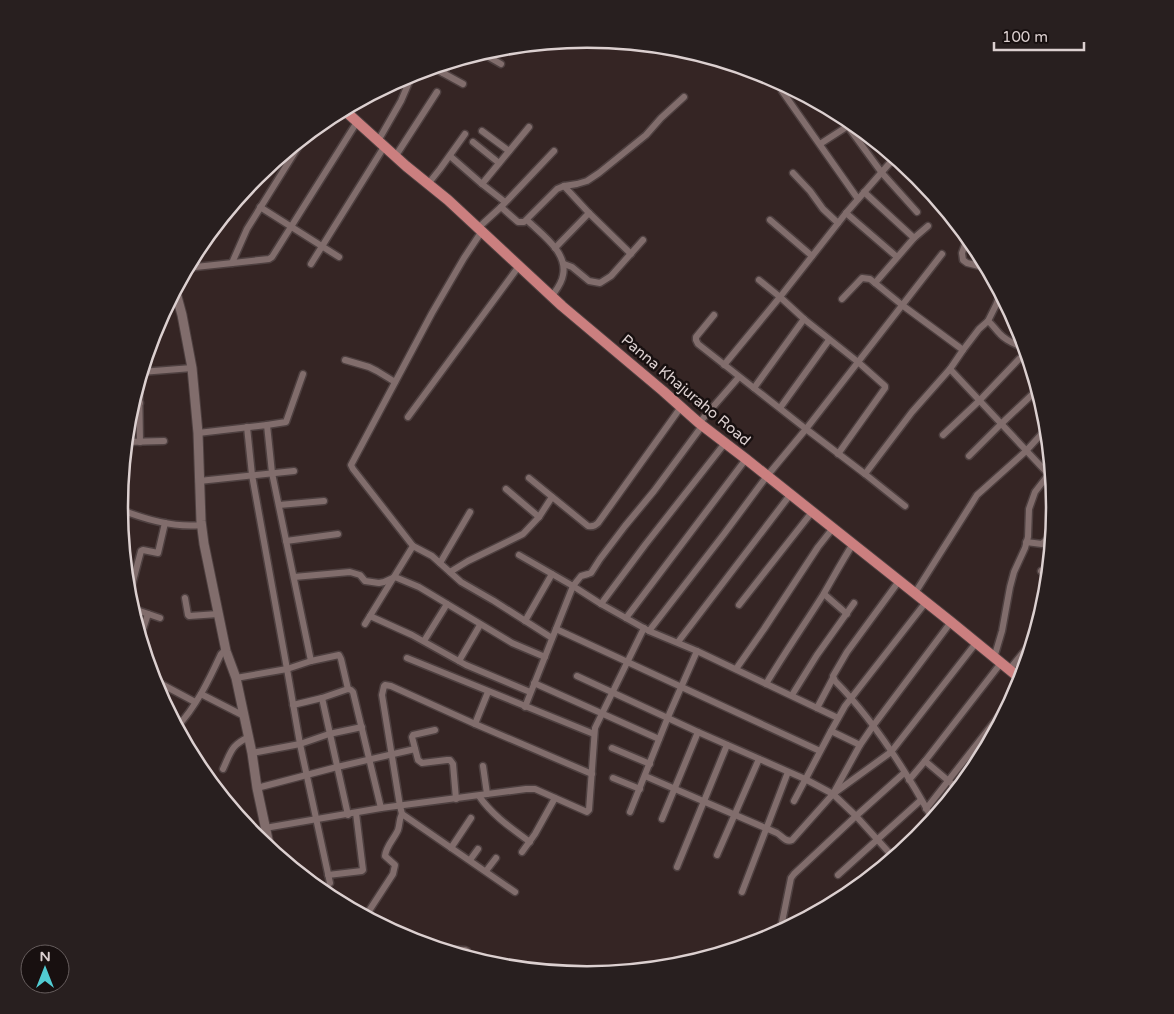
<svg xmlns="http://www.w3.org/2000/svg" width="1174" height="1014" font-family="'Varela Round',sans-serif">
  <rect width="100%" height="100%" fill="#352524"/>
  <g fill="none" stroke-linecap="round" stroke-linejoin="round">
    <defs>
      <g id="minor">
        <polyline points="535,44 539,45 542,43"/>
        <polyline points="480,52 501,64"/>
        <polyline points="432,67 463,84"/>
        <polyline points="443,73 450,62"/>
        <polyline points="785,85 782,87 782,91 858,199"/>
        <polyline points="347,112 354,103"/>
        <polyline points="838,113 882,173 917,212"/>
        <polyline points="482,131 509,151"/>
        <polyline points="858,139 866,133"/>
        <polyline points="378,141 401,101 413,73"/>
        <polyline points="473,142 499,163"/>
        <polyline points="820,144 848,126"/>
        <polyline points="450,156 482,184 505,202"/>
        <polyline points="395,157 437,92"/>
        <polyline points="793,173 810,191 823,209 838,223"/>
        <polyline points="428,184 440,169 465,134"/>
        <polyline points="482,184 529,127"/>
        <polyline points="564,186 589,213 631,254"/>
        <polyline points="864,192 914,238"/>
        <polyline points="260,207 339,257"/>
        <polyline points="501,207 518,222 524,222 557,189 564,186 577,184 587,181 599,173 646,135 661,118 684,97"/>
        <polyline points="846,213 897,257"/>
        <path d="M527,220C541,234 568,252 563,275C562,283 557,289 552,296"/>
        <polyline points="770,220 812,256"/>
        <polyline points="478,228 501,207 554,151"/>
        <polyline points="968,236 962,253 963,260 967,263 987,268"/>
        <polyline points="555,248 589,213"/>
        <polyline points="232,263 247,229 305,136"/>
        <polyline points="311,264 384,147"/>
        <polyline points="564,264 572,267 589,281 600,283 611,276 643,240"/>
        <polyline points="186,268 269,259 272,257 357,122"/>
        <polyline points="759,280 780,297 804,319 858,362 885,386 885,388 838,454"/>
        <polyline points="875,283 914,238 928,226"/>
        <polyline points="842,299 862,278 870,279 902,305 963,350"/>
        <polyline points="714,315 696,337 696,340 698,344 806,429 942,254"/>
        <path d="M988,321C993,325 995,329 1000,334C1006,341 1017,345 1026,349"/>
        <polyline points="345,360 369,367 377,371 395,382"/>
        <polyline points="724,365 780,297 846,213 895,157"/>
        <polyline points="950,369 1052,478"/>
        <polyline points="141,372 192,368"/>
        <polyline points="139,378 140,442"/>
        <polyline points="754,388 804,319"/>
        <polyline points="131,403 140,403"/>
        <polyline points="780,408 829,340"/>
        <polyline points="408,417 519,266"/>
        <polyline points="699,423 739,377"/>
        <polyline points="267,425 286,422 303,374"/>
        <polyline points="247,427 252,475 287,669 300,744 330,883"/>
        <polyline points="198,433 267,425 272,473 311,661"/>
        <polyline points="943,435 979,401 1019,359"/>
        <polyline points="125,442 164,441"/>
        <polyline points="969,456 1001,424 1038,389"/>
        <polyline points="865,474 912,412 950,369 963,350 979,329 988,321 996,305 1001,292"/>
        <path d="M529,478L588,526C592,527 595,526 598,523L681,407"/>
        <polyline points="199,481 294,471"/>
        <polyline points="506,489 539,517"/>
        <polyline points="279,505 324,501"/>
        <path d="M119,509C144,519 174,528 201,525"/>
        <polyline points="120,523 125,511"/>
        <polyline points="286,541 338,534"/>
        <polyline points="1026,542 1042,544 1053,534"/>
        <polyline points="413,546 432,556 461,582 494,601 552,638"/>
        <polyline points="519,555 573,586 601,604 649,631 697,651 838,718"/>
        <polyline points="440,563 470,512"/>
        <polyline points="1041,571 1048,576"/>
        <polyline points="450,572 468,561 503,544 523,534 539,517 552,497"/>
        <polyline points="294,577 350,572 360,575 365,581 379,583 384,582 395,577 419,587 512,643 545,657"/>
        <path d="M899,581L847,652L833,676L835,681C873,719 907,773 933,820"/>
        <polyline points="915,593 977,495 1026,451 1047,428"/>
        <polyline points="824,594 847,614"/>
        <polyline points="185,598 188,615 189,616 218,614"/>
        <polyline points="128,600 141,551 143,550 158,553 165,523"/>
        <polyline points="601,604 645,545 725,443"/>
        <polyline points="739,605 812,512"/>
        <polyline points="131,608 160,618"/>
        <polyline points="370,616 412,635 466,665 530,692"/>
        <polyline points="626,618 746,459"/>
        <polyline points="525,621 552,574"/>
        <polyline points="365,624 413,546 353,469 351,465 432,313 464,258 482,231"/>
        <polyline points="556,629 820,751"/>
        <polyline points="649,631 724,534 767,476 806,429 865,474 905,506"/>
        <polyline points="140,638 148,614"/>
        <polyline points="424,641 447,604"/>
        <polyline points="678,642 790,495"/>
        <polyline points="407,658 594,734"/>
        <polyline points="994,658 1002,631 1010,587 1014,572 1025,548 1028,537 1029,509 1035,492 1052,470"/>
        <polyline points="459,661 480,625"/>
        <polyline points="736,669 764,629 818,547 833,528"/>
        <polyline points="1009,670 1034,639"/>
        <polyline points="577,676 698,732 805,779 833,794"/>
        <polyline points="236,678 287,669 311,661 339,655 341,659 348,689"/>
        <polyline points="152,679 195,702"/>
        <polyline points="534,683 659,739"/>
        <path d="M766,684C784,654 804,625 823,595C833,578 842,561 853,544"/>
        <polyline points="201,694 244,716"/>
        <polyline points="792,695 817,655 854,603"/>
        <polyline points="322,698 348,815"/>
        <polyline points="293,705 322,698 348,689 351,690 353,692 381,808"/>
        <polyline points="525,707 573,586 581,576 588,574 591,573 600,559 625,526 654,491 702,426"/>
        <polyline points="817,708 833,678"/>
        <polyline points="475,724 488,692"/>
        <path d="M176,728C196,707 209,680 221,654L223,652L226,651"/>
        <polyline points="435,730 413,735 412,737 418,760 422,763 447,760 450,760 453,764 456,799"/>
        <polyline points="831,731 860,745"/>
        <polyline points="612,748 650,764"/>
        <polyline points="252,753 300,744 329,734 362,727"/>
        <polyline points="925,761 958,789"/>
        <polyline points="483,766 487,794"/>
        <path d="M223,769C231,752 231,745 249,737"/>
        <path d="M645,776L777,833C782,836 786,843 792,840L833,794L891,752L976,643"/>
        <polyline points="613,778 640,789"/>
        <polyline points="909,780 925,761 1001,663"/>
        <polyline points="257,788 337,767 415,749"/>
        <path d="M479,796C492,815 511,828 530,842"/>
        <polyline points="794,801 831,731 845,706 926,602"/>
        <polyline points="926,809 1013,698"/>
        <polyline points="630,812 668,717 697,651"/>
        <polyline points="662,819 698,732"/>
        <polyline points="265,828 381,808 526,789 535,789 587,812 589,810 595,728 644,628"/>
        <polyline points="255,837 267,835"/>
        <polyline points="451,848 471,818"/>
        <polyline points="522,852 535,834 555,798"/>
        <polyline points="717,855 759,759"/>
        <polyline points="894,858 856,816 833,794 860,745 873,726 951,622"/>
        <polyline points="470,860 478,849"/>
        <polyline points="677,867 727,745"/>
        <polyline points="486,871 496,858"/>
        <polyline points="328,875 362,871 363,870 356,813"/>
        <polyline points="838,875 921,800"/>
        <polyline points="515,892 402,814 400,806 382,695 384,686 385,685 391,686 475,724 592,774"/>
        <polyline points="742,892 788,772"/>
        <path d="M365,917L393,874L395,865L385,856C386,846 394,839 398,830C400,824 399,819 402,814"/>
        <polyline points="780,932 791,878 794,874 856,816 904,773"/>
        <polyline points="440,949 465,950 467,951 466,957"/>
      </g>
      <polyline id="secondary" points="175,289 182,315 192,368 198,433 201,521 204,544 226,651 236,678 252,753 257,788 270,849"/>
      <polyline id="primary" points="343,109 406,166 448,200 562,306 663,391 699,423 746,459 951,622 1022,680"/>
    </defs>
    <use href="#minor" stroke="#4e4040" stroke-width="9"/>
    <use href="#secondary" stroke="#4e4040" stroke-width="11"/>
    <use href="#primary" stroke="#4e4040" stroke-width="12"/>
    <use href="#minor" stroke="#816d6c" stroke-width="6"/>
    <use href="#secondary" stroke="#816d6c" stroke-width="9"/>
    <use href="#primary" stroke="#cb7f7f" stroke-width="10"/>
  </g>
  <g text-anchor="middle" stroke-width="5" stroke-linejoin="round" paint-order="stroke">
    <g font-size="15" fill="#dcd0d0" stroke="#181010">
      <text transform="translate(686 390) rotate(40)" y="5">Panna Khajuraho Road</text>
    </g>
  </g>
  <path d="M0 0H1174V1014H0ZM128 507a459 459 0 1 1 918 0a459 459 0 1 1-918 0Z" fill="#281f1f" fill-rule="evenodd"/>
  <path fill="none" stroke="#dcd0d0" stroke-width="2.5" d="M128 507a459 459 0 1 1 918 0a459 459 0 1 1-918 0Z"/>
  <g transform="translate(45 969)"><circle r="24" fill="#181010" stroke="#665d5d"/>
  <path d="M0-4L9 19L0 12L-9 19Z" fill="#51ccd3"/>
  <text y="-8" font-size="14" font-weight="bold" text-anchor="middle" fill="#dcd0d0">N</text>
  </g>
  <path d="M994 42v8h90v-8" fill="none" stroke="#dcd0d0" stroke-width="2.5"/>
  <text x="1002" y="42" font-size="15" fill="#dcd0d0" stroke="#181010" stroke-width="4" paint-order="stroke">100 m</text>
</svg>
